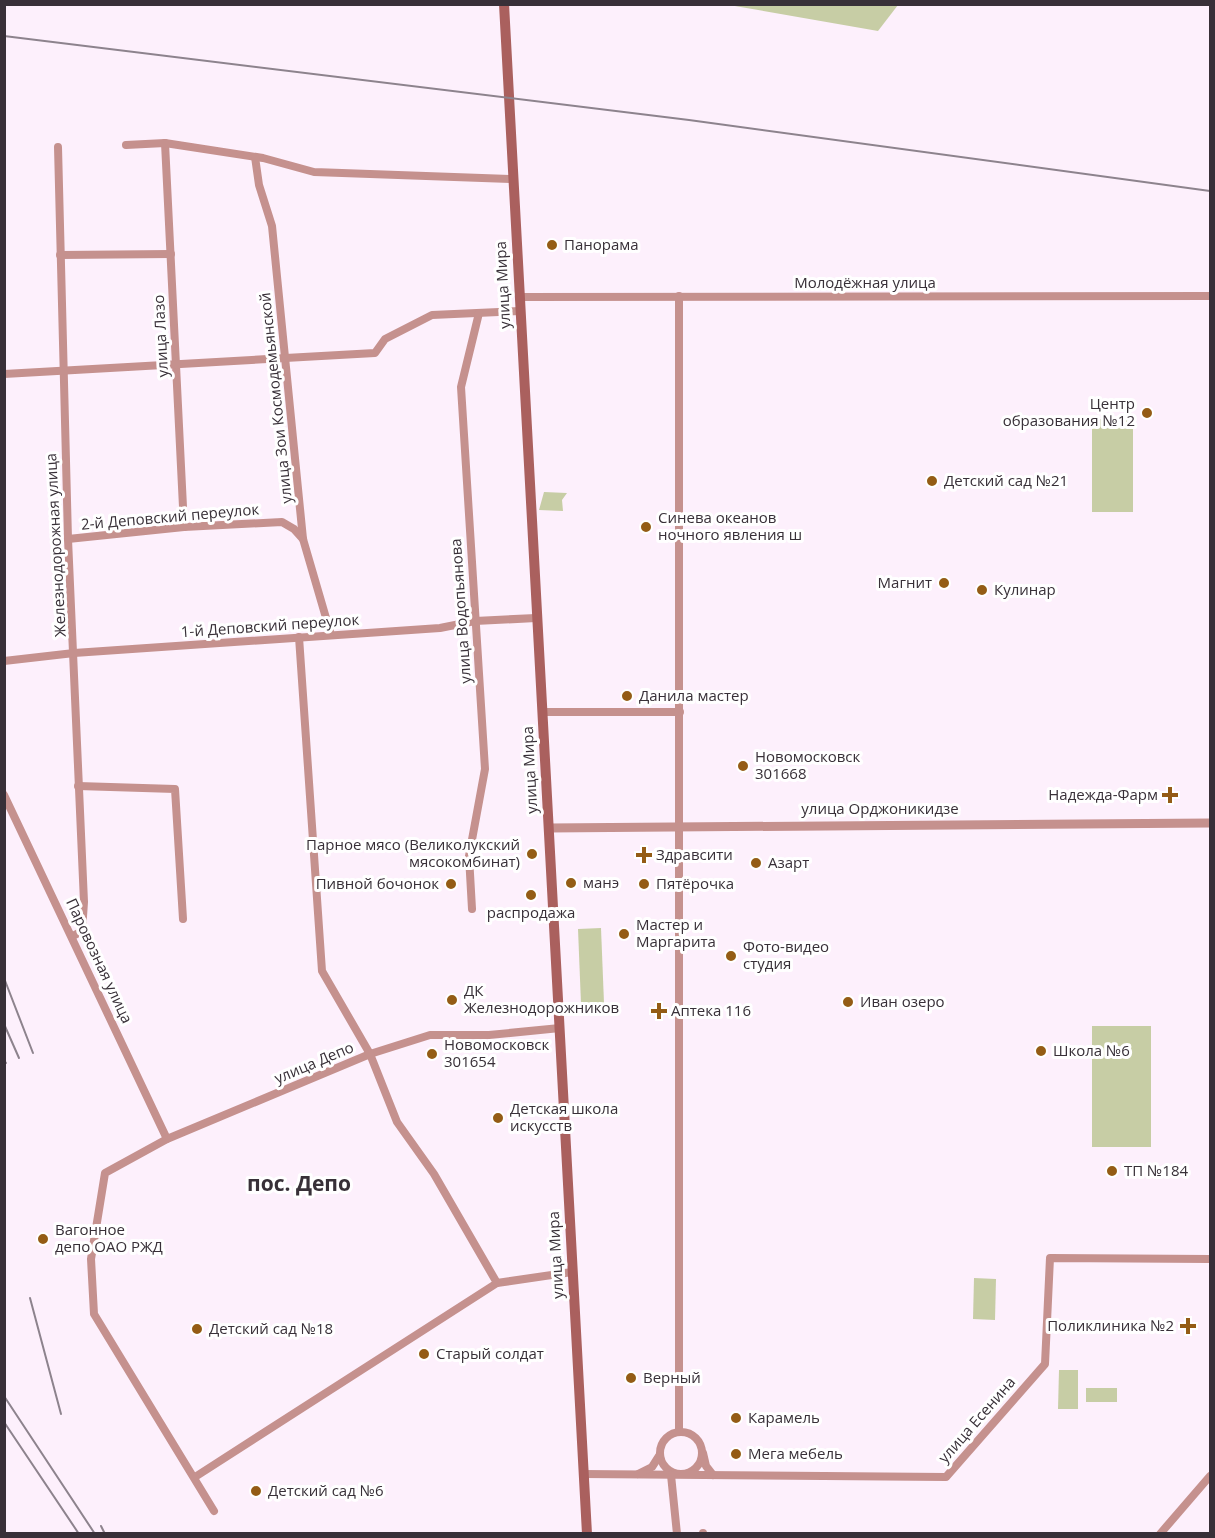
<svg xmlns="http://www.w3.org/2000/svg" width="1215" height="1538" font-family="'Open Sans',sans-serif">
  <rect width="100%" height="100%" fill="#fdf0fc"/>
  <g fill="#c7cda5">
    <polygon points="729,5 898,5 878,31"/>
    <rect x="1092" y="419" width="41" height="93"/>
    <polygon points="544,492 567,493 562,500 563,511 539,510"/>
    <polygon points="601,928 604,1003 581,1004 578,929"/>
    <rect x="1092" y="1026" width="59" height="121"/>
    <polygon points="974,1278 996,1279 995,1320 973,1319"/>
    <polygon points="1059,1370 1078,1370 1078,1409 1058,1409"/>
    <rect x="1086" y="1388" width="31" height="14"/>
  </g>
  <g fill="none" stroke-linecap="round" stroke-linejoin="round">
    <g stroke="#c5918e" stroke-width="8">
      <polyline points="165,143 184,527"/>
      <polyline points="126,145 165,143 263,158 314,172 513,179"/>
      <polyline points="58,147 68,539 84,902 82,931 73,936"/>
      <polyline points="255,157 259,185 272,226 303,539 331,635"/>
      <polyline points="60,255 171,254"/>
      <polyline points="679,296 679,1431"/>
      <polyline points="519,297 1210,296"/>
      <polyline points="4,374 375,353 385,339 432,315 520,311"/>
      <polyline points="68,539 184,527 282,522 294,529 303,539"/>
      <polyline points="299,637 322,971 370,1054 430,1035 489,1035 560,1028"/>
      <polyline points="4,661 74,653 440,628 475,621 536,618"/>
      <polyline points="542,712 680,712"/>
      <polyline points="78,786 175,789 183,919"/>
      <polyline points="4,795 167,1139"/>
      <polyline points="472,909 469,856 485,769 461,387 479,313"/>
      <polyline points="497,1283 572,1272"/>
      <circle cx="681" cy="1453" r="21"/>
      <polyline points="703,1453 706,1466 713,1475"/>
      <polyline points="583,1474 946,1477 1045,1364 1050,1258 1210,1259"/>
      <polyline points="638,1474 652,1467 659,1456"/>
      <polyline points="671,1475 677,1534"/>
      <polyline points="195,1477 497,1283 434,1174 397,1122 370,1054 167,1139 105,1173 91,1259 94,1314 214,1511"/>
      <polyline points="703,1533 703,1534"/>
      <polyline points="1160,1534 1210,1476"/>
    </g>
    <polyline stroke="#c5918e" stroke-width="9" points="549,828 1210,823"/>
    <polyline stroke="#aa605e" stroke-width="10" points="504,4 587,1534"/>
    <g stroke="#8d838d" stroke-width="2">
      <polyline points="4,36 689,120 1210,191"/>
      <polyline points="4,978 33,1053"/>
      <polyline points="4,1024 19,1058"/>
      <polyline points="4,1060 6,1063"/>
      <polyline points="30,1298 61,1414"/>
      <polyline points="4,1396 95,1534"/>
      <polyline points="4,1422 79,1534"/>
      <polyline points="101,1526 105,1534"/>
    </g>
  </g>
  <g fill="#945c15" stroke="#fff" stroke-width="2">
    <circle cx="552" cy="245" r="6"/>
    <circle cx="1147" cy="413" r="6"/>
    <circle cx="932" cy="481" r="6"/>
    <circle cx="646" cy="527" r="6"/>
    <circle cx="944" cy="583" r="6"/>
    <circle cx="982" cy="590" r="6"/>
    <circle cx="627" cy="696" r="6"/>
    <circle cx="743" cy="766" r="6"/>
    <path d="M1167 786h6v6h6v6h-6v6h-6v-6h-6v-6h6z"/>
    <circle cx="532" cy="854" r="6"/>
    <path d="M641 846h6v6h6v6h-6v6h-6v-6h-6v-6h6z"/>
    <circle cx="756" cy="863" r="6"/>
    <circle cx="571" cy="883" r="6"/>
    <circle cx="451" cy="884" r="6"/>
    <circle cx="644" cy="884" r="6"/>
    <circle cx="531" cy="895" r="6"/>
    <circle cx="624" cy="934" r="6"/>
    <circle cx="731" cy="956" r="6"/>
    <circle cx="452" cy="1000" r="6"/>
    <circle cx="848" cy="1002" r="6"/>
    <path d="M656 1002h6v6h6v6h-6v6h-6v-6h-6v-6h6z"/>
    <circle cx="1041" cy="1051" r="6"/>
    <circle cx="432" cy="1054" r="6"/>
    <circle cx="498" cy="1118" r="6"/>
    <circle cx="1112" cy="1171" r="6"/>
    <circle cx="43" cy="1239" r="6"/>
    <path d="M1185 1317h6v6h6v6h-6v6h-6v-6h-6v-6h6z"/>
    <circle cx="197" cy="1329" r="6"/>
    <circle cx="424" cy="1354" r="6"/>
    <circle cx="631" cy="1378" r="6"/>
    <circle cx="736" cy="1418" r="6"/>
    <circle cx="736" cy="1454" r="6"/>
    <circle cx="256" cy="1491" r="6"/>
  </g>
  <g text-anchor="middle" stroke-width="6" stroke-linejoin="round" paint-order="stroke">
    <g font-size="15" fill="#383038" stroke="#fff" text-anchor="start">
      <text x="564" y="250">Панорама</text>
      <text x="1135" y="409" text-anchor="end">Центр<tspan x="1135" dy="17">образования №12</tspan></text>
      <text x="944" y="486">Детский сад №21</text>
      <text x="658" y="523">Синева океанов<tspan x="658" dy="17">ночного явления ш</tspan></text>
      <text x="932" y="588" text-anchor="end">Магнит</text>
      <text x="994" y="595">Кулинар</text>
      <text x="639" y="701">Данила мастер</text>
      <text x="755" y="762">Новомосковск<tspan x="755" dy="17">301668</tspan></text>
      <text x="1158" y="800" text-anchor="end">Надежда-Фарм</text>
      <text x="520" y="850" text-anchor="end">Парное мясо (Великолукский<tspan x="520" dy="17">мясокомбинат)</tspan></text>
      <text x="656" y="860">Здравсити</text>
      <text x="768" y="868">Азарт</text>
      <text x="583" y="888">манэ</text>
      <text x="439" y="889" text-anchor="end">Пивной бочонок</text>
      <text x="656" y="889">Пятёрочка</text>
      <text x="531" y="918" text-anchor="middle">распродажа</text>
      <text x="636" y="930">Мастер и<tspan x="636" dy="17">Маргарита</tspan></text>
      <text x="743" y="952">Фото-видео<tspan x="743" dy="17">студия</tspan></text>
      <text x="464" y="996">ДК<tspan x="464" dy="17">Железнодорожников</tspan></text>
      <text x="860" y="1007">Иван озеро</text>
      <text x="671" y="1016">Аптека 116</text>
      <text x="444" y="1050">Новомосковск<tspan x="444" dy="17">301654</tspan></text>
      <text x="1053" y="1056">Школа №6</text>
      <text x="510" y="1114">Детская школа<tspan x="510" dy="17">искусств</tspan></text>
      <text x="1124" y="1176">ТП №184</text>
      <text x="55" y="1235">Вагонное<tspan x="55" dy="17">депо ОАО РЖД</tspan></text>
      <text x="1174" y="1331" text-anchor="end">Поликлиника №2</text>
      <text x="209" y="1334">Детский сад №18</text>
      <text x="436" y="1359">Старый солдат</text>
      <text x="643" y="1383">Верный</text>
      <text x="748" y="1423">Карамель</text>
      <text x="748" y="1459">Мега мебель</text>
      <text x="268" y="1496">Детский сад №6</text>
    </g>
    <g font-size="15" fill="#383038" stroke="#fff">
      <text x="865" y="288">Молодёжная улица</text>
      <text transform="translate(503 285) rotate(-93)" y="5">улица Мира</text>
      <text transform="translate(161 336) rotate(-93)" y="5">улица Лазо</text>
      <text transform="translate(276 398) rotate(-96)" y="5">улица Зои Космодемьянской</text>
      <text transform="translate(170 517) rotate(-5)" y="5">2-й Деповский переулок</text>
      <text transform="translate(56 545) rotate(-93)" y="5">Железнодорожная улица</text>
      <text transform="translate(461 611) rotate(-94)" y="5">улица Водопьянова</text>
      <text transform="translate(270 626) rotate(-4)" y="5">1-й Деповский переулок</text>
      <text transform="translate(530 770) rotate(-93)" y="5">улица Мира</text>
      <text x="880" y="814">улица Орджоникидзе</text>
      <text transform="translate(99 961) rotate(65)" y="5">Паровозная улица</text>
      <text transform="translate(314 1063) rotate(-23)" y="5">улица Депо</text>
      <text transform="translate(556 1255) rotate(-93)" y="5">улица Мира</text>
      <text transform="translate(977 1420) rotate(-49)" y="5">улица Есенина</text>
    </g>
    <g font-size="21" font-weight="bold" fill="#383038" stroke="#fff">
      <text x="299" y="1191">пос. Депо</text>
    </g>
  </g>
  <rect width="1215" height="1538" fill="none" stroke="#383038" stroke-width="12"/>
</svg>
